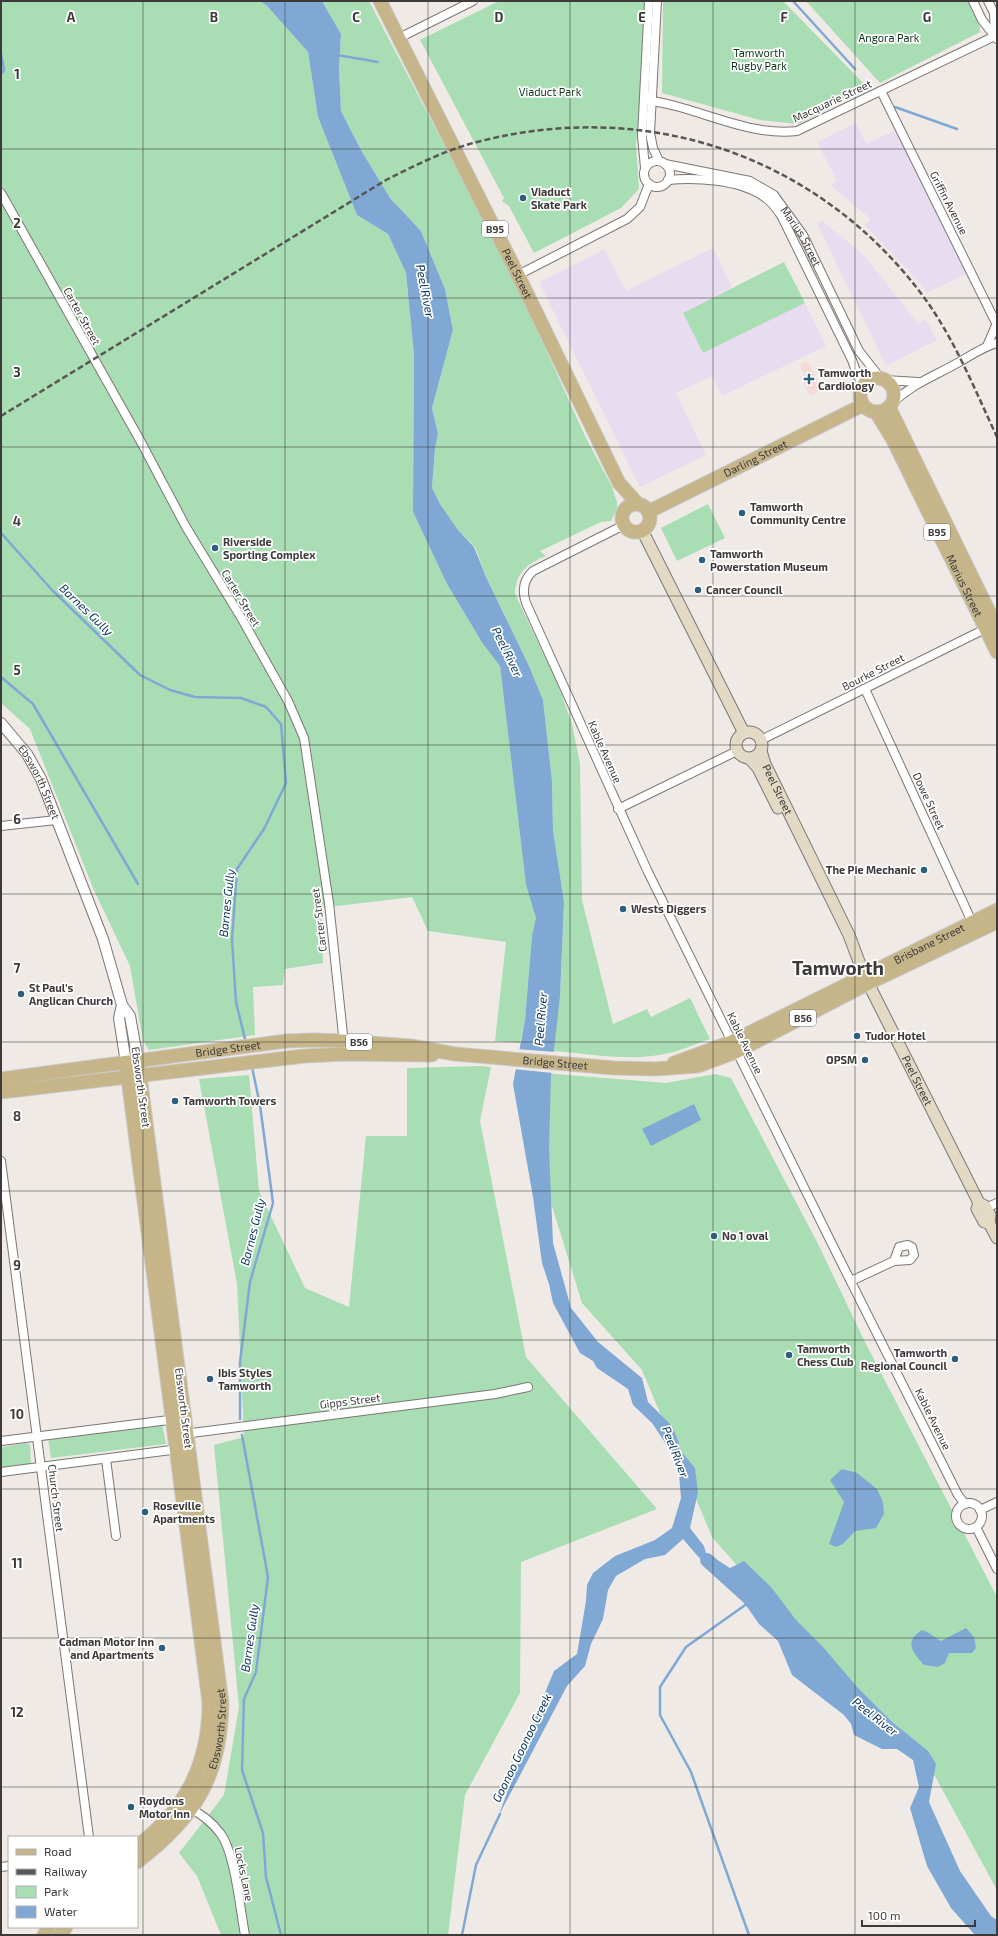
<svg xmlns="http://www.w3.org/2000/svg" width="998" height="1936" font-family="'Exo 2',sans-serif">
  <rect width="100%" height="100%" fill="#f0eae6"/>
  <g fill="#e8dcf0">
    <polygon points="856,123 866,144 896,130 968,273 927,293 917,280 865,225 871,219 830,185 837,181 817,142"/>
    <polygon points="822,221 865,256 918,324 925,319 937,340 886,366 817,223"/>
    <polygon points="713,248 732,287 683,313 703,353 805,303 826,346 722,396 712,376 676,393 706,455 640,487 539,282 605,249 626,291"/>
  </g>
  <polygon fill="#f5dad8" points="806,361 818,380 816,381 821,391 810,396 801,377 805,375 799,365"/>
  <g fill="#a9ddb4">
    <polygon points="1,1 260,1 267,6 308,52 318,117 357,215 388,234 406,273 414,355 413,512 447,584 483,644 500,666 526,885 536,918 532,935 525,1020 520,1043 495,1041 506,942 428,931 412,897 321,908 323,963 285,969 283,985 253,987 255,1035 149,1050 143,1041 130,966 93,888 30,729 1,703"/>
    <path d="M322,1H369L512,275L586,438L612,487L617,502V508L611,521L601,522L540,551L546,556C527,564 516,572 515,594L558,684L572,724L580,764L582,900L613,1024L647,1009L651,1017L690,998L710,1039C697,1043 683,1050 669,1053C632,1062 591,1054 553,1051L560,997L564,902L553,830L552,781L543,700L529,666L486,577L475,547L458,530L440,504L432,488L435,448L438,434L432,408L453,330L445,289L421,231L390,198L361,150L341,111L339,68L341,34Z"/>
    <polygon points="499,1 645,1 641,99 636,145 639,189 621,208 534,253 509,206 502,201 504,198 420,40"/>
    <polygon points="663,1 783,1 869,89 798,124 760,120 662,93"/>
    <polygon points="806,1 968,1 980,27 980,32 880,83"/>
    <polygon points="784,262 805,303 703,353 683,313"/>
    <polygon points="708,504 725,538 677,561 661,528"/>
    <polygon points="479,1066 491,1067 480,1121 526,1357 657,1509 521,1562 520,1693 465,1795 448,1935 221,1935 197,1876 179,1853 224,1795 239,1707 214,1445 244,1437 237,1284 199,1079 249,1075 259,1191 305,1288 349,1307 366,1136 407,1136 407,1068"/>
    <polygon points="543,1073 666,1083 715,1074 731,1078 818,1244 865,1342 997,1597 997,1890 924,1756 880,1728 712,1537 642,1370 582,1303 543,1177"/>
    <polygon points="162,1423 166,1444 51,1458 48,1437"/>
    <polygon points="26,1443 30,1445 31,1465 1,1469 1,1447"/>
  </g>
  <g fill="#80a8d5">
    <path d="M260,1H322L341,34L339,68L341,111L361,150L390,198L421,231L445,289L453,330L432,408L438,434L435,448L432,488L440,504L458,530L474,547L486,577L529,666L543,700L552,781L553,830L564,902L560,997L551,1076L549,1148L553,1243L571,1308L598,1342L642,1378L648,1402L672,1426L679,1443V1449L695,1468L698,1492L690,1528L704,1546L706,1553L730,1568L744,1561L771,1587L796,1620L823,1647L858,1688L892,1722L928,1751L936,1764L929,1802L960,1871L991,1916L997,1920V1935H975L951,1908L927,1866L910,1808L919,1787L913,1760L897,1749H882L854,1735L851,1724L844,1715L792,1675L778,1641L759,1624L740,1597L731,1574C709,1573 697,1555 683,1539L665,1555L645,1559L616,1576L608,1590L603,1619L591,1644L585,1666L567,1686L498,1817L539,1707L554,1671L577,1654L586,1601L587,1585L593,1573L615,1556L655,1540L672,1528L681,1498L678,1462L652,1423L633,1405L628,1389L597,1368L593,1361L580,1353L553,1303L549,1284L542,1263L533,1197L513,1084L525,1020L532,935L536,918L526,885L500,666L483,644L447,584L413,512L414,355L406,273L388,234L357,215L318,117L308,52L267,6Z"/>
    <polygon points="694,1104 701,1120 651,1146 642,1129"/>
    <polygon points="842,1469 857,1473 877,1489 883,1502 884,1514 876,1528 855,1531 843,1544 836,1547 829,1544 844,1502 830,1480"/>
    <path d="M966,1628L974,1637L976,1648L972,1653H949L945,1663L938,1667L924,1665C913,1652 903,1642 922,1630C929,1632 934,1637 941,1641Z"/>
  </g>
  <polygon fill="#f0eae6" points="517,1049 555,1052 553,1073 513,1069"/>
  <g fill="none" stroke-linecap="round" stroke-linejoin="round">
    <g stroke="#80a8d5" stroke-width="2.5">
      <polyline points="793,1 855,69"/>
      <polyline points="1,54 4,70 1,74"/>
      <polyline points="337,55 378,62"/>
      <polyline points="895,107 957,129"/>
      <polyline points="1,533 52,590 140,675 170,690 195,697 241,698 266,707 281,724 286,783 264,829 237,869 232,940 236,1002 246,1043"/>
      <polyline points="1,677 33,704 138,884"/>
      <polyline points="240,1419 240,1362 250,1282 273,1203 260,1105 252,1067"/>
      <polyline points="242,1435 268,1577 256,1672 244,1699 242,1770 263,1833 266,1877 281,1935"/>
      <polyline points="748,1603 686,1647 660,1687 660,1715 691,1772 749,1935"/>
      <polyline points="462,1935 476,1865 500,1814"/>
    </g>
    <polyline stroke="#80a8d5" stroke-width="14" points="707,1560 750,1599"/>
    <defs>
      <g id="minor">
        <polyline points="657,1 650,133 653,148 659,161"/>
        <polyline points="973,1 982,20 997,39"/>
        <polyline points="988,1 994,13 995,36"/>
        <polyline points="399,38 473,1"/>
        <polyline points="881,91 997,325"/>
        <path d="M644,100C695,105 745,137 797,131L997,35"/>
        <circle cx="657" cy="174" r="13"/>
        <path id="s1" d="M665,164L750,181L774,195L803,235L859,351L881,379"/>
        <polyline points="645,168 642,136 649,1"/>
        <path d="M668,180C696,177 739,180 763,196C771,201 777,209 782,217L852,360L862,388"/>
        <polyline points="1,193 141,442 186,527 242,619 288,701 304,738 329,903 344,1044"/>
        <polyline points="518,275 627,219 640,207 649,184"/>
        <polyline points="987,346 997,323"/>
        <polyline points="885,380 918,382"/>
        <path d="M892,403C915,382 935,376 961,361C973,354 983,347 997,343"/>
        <path d="M624,525L533,571C523,580 522,591 526,603L648,872L832,1244L958,1495L965,1504"/>
        <polyline points="865,689 972,922"/>
        <polyline points="761,740 989,627"/>
        <polyline points="618,809 737,751"/>
        <polyline points="1,826 56,820"/>
        <polyline points="1,1161 89,1837"/>
        <polyline points="986,1208 997,1203"/>
        <polyline points="851,1281 894,1261 910,1260 914,1255 912,1247 908,1245 899,1247 894,1261"/>
        <polyline points="184,1434 495,1394 528,1387"/>
        <polyline points="1,1441 177,1419"/>
        <polyline points="106,1459 116,1536"/>
        <polyline points="1,1472 179,1449"/>
        <circle cx="969" cy="1516" r="13"/>
        <polyline points="980,1510 997,1502"/>
        <polyline points="976,1527 997,1569"/>
        <path d="M192,1809C203,1816 212,1822 220,1833C235,1852 240,1909 245,1935"/>
        <polyline points="1,1867 9,1866"/>
      </g>
      <g id="tertiary">
        <path id="s2" d="M1,723L27,754L41,779L103,939L122,1005L130,1016L138,1061"/>
        <polyline points="122,1005 119,1018 126,1063"/>
      </g>
      <g id="secondary">
        <polyline points="642,530 744,733"/>
        <circle cx="749" cy="745" r="13"/>
        <path id="s3" d="M761,751L765,764L849,935L864,975L976,1197L979,1203L977,1209L984,1222L989,1223"/>
        <polyline points="750,759 758,768 778,808"/>
        <polyline points="979,1203 985,1206 990,1215 989,1223 997,1238"/>
      </g>
      <g id="primary">
        <path id="s4" d="M380,1L518,275L619,483L639,505"/>
        <circle cx="877" cy="395" r="17"/>
        <polyline points="889,407 997,628"/>
        <path id="s5" d="M876,412L892,438L997,652"/>
        <circle cx="636" cy="518" r="14"/>
        <path id="s6" d="M648,512L863,405"/>
        <path d="M126,1063L209,1702C209,1764 186,1809 137,1846"/>
        <path id="s7" d="M674,1063L731,1042L997,910"/>
        <path id="s8" d="M1,1079L286,1041L313,1040L343,1041L411,1046L455,1054L614,1068L655,1069L698,1066L736,1052L869,983L997,922"/>
        <polyline points="1,1092 304,1056 344,1054 432,1055"/>
        <path id="s9" d="M137,1862C194,1819 221,1777 222,1703L138,1061"/>
        <polyline points="44,1935 49,1927"/>
        <polyline points="60,1935 66,1927"/>
      </g>
    </defs>
    <use href="#minor" stroke="#7c7674" stroke-width="10"/>
    <use href="#tertiary" stroke="#7c7674" stroke-width="12"/>
    <use href="#secondary" stroke="#7c7674" stroke-width="13"/>
    <use href="#primary" stroke="#c9c8c8" stroke-width="15"/>
    <use href="#minor" stroke="#fff" stroke-width="8"/>
    <use href="#tertiary" stroke="#fff" stroke-width="10"/>
    <use href="#secondary" stroke="#e2dac4" stroke-width="11"/>
    <use href="#primary" stroke="#c5b589" stroke-width="13"/>
    <path stroke="#595654" stroke-width="2.5" stroke-dasharray="6 3" stroke-linecap="butt" d="M1,416L386,180C416,165 447,149 481,141C648,99 815,155 920,292C953,335 974,388 997,437"/>
  </g>
  <path fill="none" stroke="#3d3a39" stroke-width="1" stroke-opacity="0.55" d="M143,1V1935M285,1V1935M428,1V1935M570,1V1935M713,1V1935M855,1V1935M1,149H997M1,298H997M1,447H997M1,596H997M1,745H997M1,894H997M1,1042H997M1,1191H997M1,1340H997M1,1489H997M1,1638H997M1,1787H997"/>
  <g fill="#2d5e7c" stroke="#fff" stroke-width="1.5">
    <circle cx="523" cy="198" r="4"/>
    <path d="M807 373h4v4h4v4h-4v4h-4v-4h-4v-4h4z"/>
    <circle cx="742" cy="513" r="4"/>
    <circle cx="215" cy="548" r="4"/>
    <circle cx="702" cy="560" r="4"/>
    <circle cx="698" cy="590" r="4"/>
    <circle cx="924" cy="870" r="4"/>
    <circle cx="623" cy="909" r="4"/>
    <circle cx="21" cy="994" r="4"/>
    <circle cx="857" cy="1036" r="4"/>
    <circle cx="865" cy="1060" r="4"/>
    <circle cx="175" cy="1101" r="4"/>
    <circle cx="714" cy="1236" r="4"/>
    <circle cx="789" cy="1355" r="4"/>
    <circle cx="955" cy="1359" r="4"/>
    <circle cx="210" cy="1379" r="4"/>
    <circle cx="145" cy="1512" r="4"/>
    <circle cx="162" cy="1648" r="4"/>
    <circle cx="131" cy="1807" r="4"/>
  </g>
  <g text-anchor="middle" stroke-width="3.5" stroke-linejoin="round" paint-order="stroke">
    <g fill="#fff" stroke="#777574" stroke-width="1">
      <rect x="482" y="221" width="26" height="16" rx="3"/>
      <rect x="924" y="524" width="26" height="16" rx="3"/>
      <rect x="790" y="1010" width="26" height="16" rx="3"/>
      <rect x="346" y="1034" width="26" height="16" rx="3"/>
    </g>
    <g font-size="10" font-weight="bold" fill="#3d3a39">
      <text x="495" y="233">B95</text>
      <text x="937" y="536">B95</text>
      <text x="803" y="1022">B56</text>
      <text x="359" y="1046">B56</text>
    </g>
    <g font-size="11" fill="#0d351a" stroke="#fff">
      <text x="889" y="42">Angora Park</text>
      <text x="759" y="57">Tamworth<tspan x="759" dy="13">Rugby Park</tspan></text>
      <text x="550" y="96">Viaduct Park</text>
    </g>
    <g font-size="11" fill="#3d3a39" stroke="#fff">
      <text transform="translate(832 101) rotate(-25)" y="4">Macquarie Street</text>
      <text transform="translate(949 203) rotate(63)" y="4">Griffin Avenue</text>
      <text dy="4" stroke="none"><textPath href="#s1" startOffset="164">Marius Street</textPath></text>
      <text dy="4" stroke="none"><textPath href="#s4" startOffset="305">Peel Street</textPath></text>
      <text transform="translate(82 316) rotate(61)" y="4">Carter Street</text>
      <text dy="4" stroke="none"><textPath href="#s6" startOffset="120">Darling Street</textPath></text>
      <text dy="4" stroke="none"><textPath href="#s5" startOffset="195">Marius Street</textPath></text>
      <text transform="translate(241 598) rotate(59)" y="4">Carter Street</text>
      <text transform="translate(873 672) rotate(-27)" y="4">Bourke Street</text>
      <text transform="translate(605 752) rotate(66)" y="4">Kable Avenue</text>
      <text dy="4" stroke="none"><textPath href="#s2" startOffset="71">Ebsworth Street</textPath></text>
      <text dy="4" stroke="none"><textPath href="#s3" startOffset="42">Peel Street</textPath></text>
      <text transform="translate(929 801) rotate(65)" y="4">Dowe Street</text>
      <text transform="translate(319 920) rotate(-97)" y="4">Carter Street</text>
      <text dy="4" stroke="none"><textPath href="#s7" startOffset="282">Brisbane Street</textPath></text>
      <text transform="translate(745 1043) rotate(64)" y="4">Kable Avenue</text>
      <text dy="4" stroke="none"><textPath href="#s8" startOffset="229">Bridge Street</textPath></text>
      <text dy="4" stroke="none"><textPath href="#s8" startOffset="558">Bridge Street</textPath></text>
      <text dy="4" stroke="none"><textPath href="#s3" startOffset="365">Peel Street</textPath></text>
      <text transform="translate(141 1087) rotate(82)" y="4">Ebsworth Street</text>
      <text transform="translate(350 1401) rotate(-7)" y="4">Gipps Street</text>
      <text transform="translate(184 1408) rotate(83)" y="4">Ebsworth Street</text>
      <text transform="translate(933 1419) rotate(64)" y="4">Kable Avenue</text>
      <text transform="translate(56 1498) rotate(83)" y="4">Church Street</text>
      <text dy="4" stroke="none"><textPath href="#s9" startOffset="162">Ebsworth Street</textPath></text>
      <text transform="translate(244 1874) rotate(78)" y="4">Locks Lane</text>
    </g>
    <g font-size="11" font-weight="bold" fill="#3d3a39" stroke="#fff" text-anchor="start">
      <text x="531" y="196">Viaduct<tspan x="531" dy="13">Skate Park</tspan></text>
      <text x="818" y="377">Tamworth<tspan x="818" dy="13">Cardiology</tspan></text>
      <text x="750" y="511">Tamworth<tspan x="750" dy="13">Community Centre</tspan></text>
      <text x="223" y="546">Riverside<tspan x="223" dy="13">Sporting Complex</tspan></text>
      <text x="710" y="558">Tamworth<tspan x="710" dy="13">Powerstation Museum</tspan></text>
      <text x="706" y="594">Cancer Council</text>
      <text x="916" y="874" text-anchor="end">The Pie Mechanic</text>
      <text x="631" y="913">Wests Diggers</text>
      <text x="29" y="992">St Paul's<tspan x="29" dy="13">Anglican Church</tspan></text>
      <text x="865" y="1040">Tudor Hotel</text>
      <text x="857" y="1064" text-anchor="end">OPSM</text>
      <text x="183" y="1105">Tamworth Towers</text>
      <text x="722" y="1240">No 1 oval</text>
      <text x="797" y="1353">Tamworth<tspan x="797" dy="13">Chess Club</tspan></text>
      <text x="947" y="1357" text-anchor="end">Tamworth<tspan x="947" dy="13">Regional Council</tspan></text>
      <text x="218" y="1377">Ibis Styles<tspan x="218" dy="13">Tamworth</tspan></text>
      <text x="153" y="1510">Roseville<tspan x="153" dy="13">Apartments</tspan></text>
      <text x="154" y="1646" text-anchor="end">Cadman Motor Inn<tspan x="154" dy="13">and Apartments</tspan></text>
      <text x="139" y="1805">Roydons<tspan x="139" dy="13">Motor Inn</tspan></text>
    </g>
    <g font-size="12" font-style="italic" fill="#05325b" stroke="#fff">
      <text transform="translate(425 291) rotate(79)" y="4">Peel River</text>
      <text transform="translate(86 610) rotate(44)" y="4">Barnes Gully</text>
      <text transform="translate(507 652) rotate(64)" y="4">Peel River</text>
      <text transform="translate(227 903) rotate(-84)" y="4">Barnes Gully</text>
      <text transform="translate(541 1019) rotate(-85)" y="4">Peel River</text>
      <text transform="translate(253 1232) rotate(-76)" y="4">Barnes Gully</text>
      <text transform="translate(675 1452) rotate(69)" y="4">Peel River</text>
      <text transform="translate(250 1638) rotate(-82)" y="4">Barnes Gully</text>
      <text transform="translate(875 1717) rotate(38)" y="4">Peel River</text>
      <text transform="translate(522 1748) rotate(-64)" y="4">Goonoo Goonoo Creek</text>
    </g>
    <g font-size="19" font-weight="bold" fill="#3d3a39" stroke="#fff">
      <text x="838" y="975">Tamworth</text>
    </g>
  </g>
  <g font-size="13" text-anchor="middle" font-weight="bold" fill="#3d3a39" stroke="#fff" stroke-width="3.5" stroke-linejoin="round" paint-order="stroke">
    <text x="71" y="22">A</text>
    <text x="214" y="22">B</text>
    <text x="356" y="22">C</text>
    <text x="499" y="22">D</text>
    <text x="642" y="22">E</text>
    <text x="784" y="22">F</text>
    <text x="927" y="22">G</text>
    <text x="17" y="79">1</text>
    <text x="17" y="228">2</text>
    <text x="17" y="377">3</text>
    <text x="17" y="526">4</text>
    <text x="17" y="675">5</text>
    <text x="17" y="824">6</text>
    <text x="17" y="973">7</text>
    <text x="17" y="1121">8</text>
    <text x="17" y="1270">9</text>
    <text x="17" y="1419">10</text>
    <text x="17" y="1568">11</text>
    <text x="17" y="1717">12</text>
  </g>
  <rect width="998" height="1936" fill="none" stroke="#3d3a39" stroke-width="4"/>
  <rect x="8" y="1836" width="130" height="92" fill="#ffffff" stroke="#b1b0b0"/>
  <rect x="16" y="1849" width="20" height="6" fill="#c5b589" stroke="#b1b0b0"/>
  <text x="44" y="1856" font-size="12" fill="#3d3a39">Road</text>
  <rect x="16" y="1869" width="20" height="6" fill="#595654" stroke="#b1b0b0"/>
  <text x="44" y="1876" font-size="12" fill="#3d3a39">Railway</text>
  <rect x="16" y="1886" width="20" height="12" fill="#a9ddb4" stroke="#b1b0b0"/>
  <text x="44" y="1896" font-size="12" fill="#3d3a39">Park</text>
  <rect x="16" y="1906" width="20" height="12" fill="#80a8d5" stroke="#b1b0b0"/>
  <text x="44" y="1916" font-size="12" fill="#3d3a39">Water</text>
  <path d="M862 1920v6h113v-6" fill="none" stroke="#3d3a39" stroke-width="2"/>
  <text x="868" y="1920" font-size="12" fill="#3d3a39" stroke="#ffffff" stroke-width="3" paint-order="stroke">100 m</text>
</svg>
